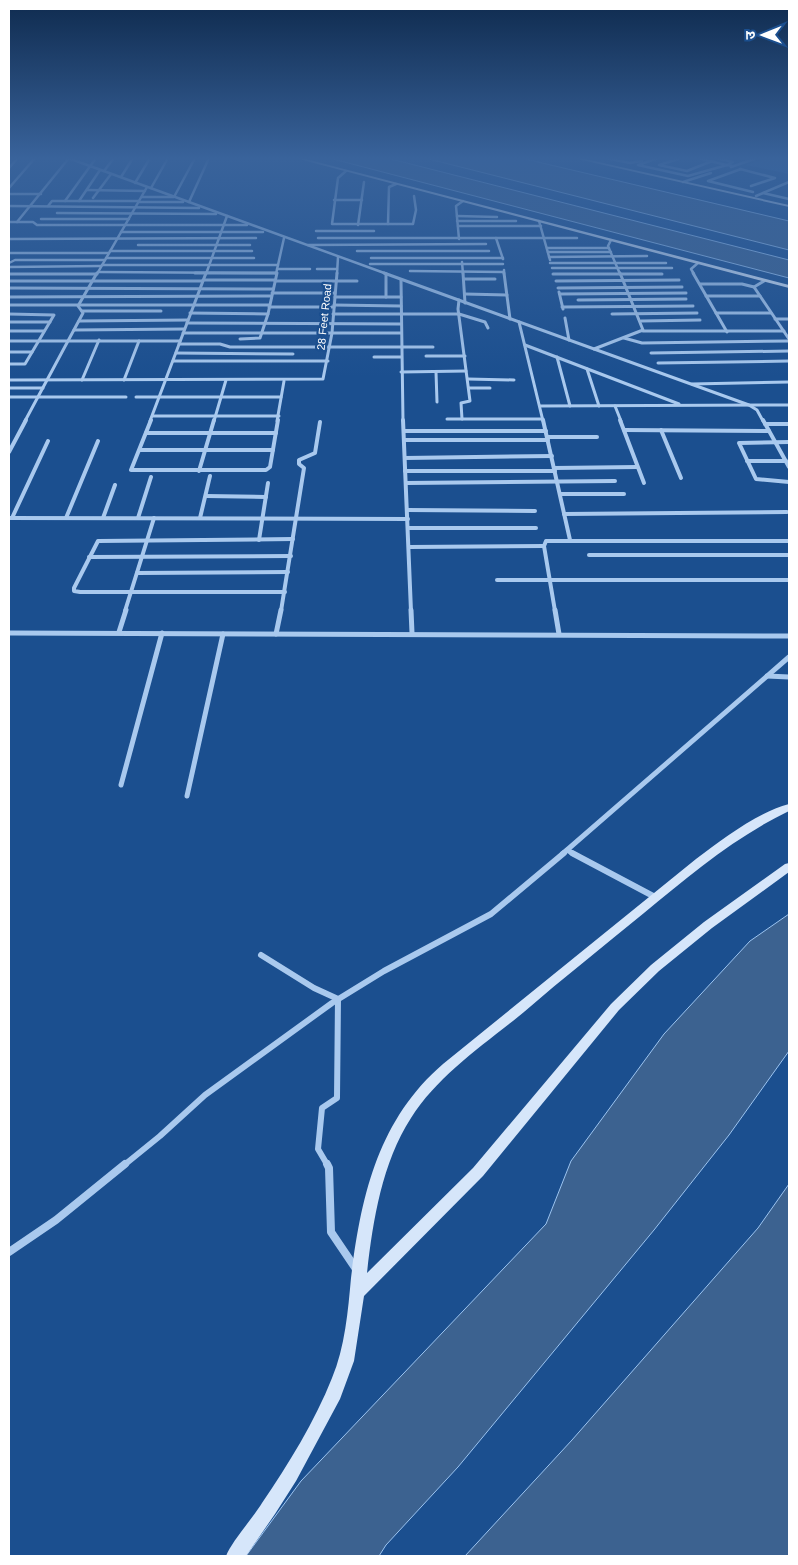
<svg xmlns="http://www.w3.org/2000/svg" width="798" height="1565" font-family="Helvetica,'Noto Sans Devanagari',sans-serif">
  <rect width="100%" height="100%" fill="#1b4f8f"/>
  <polygon fill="#2e69ad" points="768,158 789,158 789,174 746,165"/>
  <g fill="#3c6290" stroke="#9cc4f0">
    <polygon points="329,158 387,158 789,260 789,278"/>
    <polygon points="425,158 521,158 789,221 789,250"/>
    <polygon points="789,914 789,1051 729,1135 654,1230 458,1467 386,1545 379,1556 246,1556 301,1481 546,1224 571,1161 664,1034 750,941"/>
    <polygon points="789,1184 789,1556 465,1556 572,1440 758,1228"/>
  </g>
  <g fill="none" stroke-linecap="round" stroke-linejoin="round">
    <g stroke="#a9c9ee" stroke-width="2.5">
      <polyline points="68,158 387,274"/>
      <polyline points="606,158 630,163 642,161"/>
      <polyline points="658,158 638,165 688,176 727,165 733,166"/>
      <polyline points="681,158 659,165 687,171 712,161"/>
      <polyline points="697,158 727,165 733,162 716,158"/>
      <polyline points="731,167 757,158"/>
      <polyline points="9,168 18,158"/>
      <polyline points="740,169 775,178 751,186"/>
      <polyline points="741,169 708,181 753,192"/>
      <polyline points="104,171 114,158"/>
      <polyline points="346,171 338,178 332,224 413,224 416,210 414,196"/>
      <polyline points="121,177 133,158"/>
      <polyline points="683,182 711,173"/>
      <polyline points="135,183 150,158"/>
      <polyline points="9,188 35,158"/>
      <polyline points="151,188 168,158"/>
      <polyline points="87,190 145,191"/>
      <polyline points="763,193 789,199"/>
      <polyline points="9,194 41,194"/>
      <polyline points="756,196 789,182"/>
      <polyline points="142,197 174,197 195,158"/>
      <polyline points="93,198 111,174"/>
      <polyline points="334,200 362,200"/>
      <polyline points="65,201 96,158"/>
      <polyline points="79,201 100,170"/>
      <polyline points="139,202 183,202"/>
      <polyline points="189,202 209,158"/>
      <polyline points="9,206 199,208"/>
      <polyline points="48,206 52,201 139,201"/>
      <polyline points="57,213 216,214"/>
      <polyline points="457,216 497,217"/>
      <polyline points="41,219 129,219"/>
      <polyline points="457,221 516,221"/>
      <polyline points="539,221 550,260"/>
      <polyline points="9,222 33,222 37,225 247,225"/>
      <polyline points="17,222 69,158"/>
      <polyline points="388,224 389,187 396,184"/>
      <polyline points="358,225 364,182"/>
      <polyline points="458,226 541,226"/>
      <polyline points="316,231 374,231"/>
      <polyline points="121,232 263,232"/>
      <polyline points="318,238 577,238"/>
      <polyline points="496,238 503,259"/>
      <polyline points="9,239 256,238"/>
      <polyline points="459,239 456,206 463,201"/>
      <polyline points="611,240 608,246 620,274"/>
      <polyline points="138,245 250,245"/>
      <polyline points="308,245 486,244"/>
      <polyline points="547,248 609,248"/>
      <polyline points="110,251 252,251"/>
      <polyline points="357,251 489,251"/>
      <polyline points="548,252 611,252"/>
      <polyline points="9,253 109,253"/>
      <polyline points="549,257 647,256"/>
      <polyline points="106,258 254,258"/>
      <polyline points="371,258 503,258"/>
      <polyline points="462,262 463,274"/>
      <polyline points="9,263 15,260 105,260"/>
      <polyline points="550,263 666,263"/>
      <polyline points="370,264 503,264"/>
      <polyline points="102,265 278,265"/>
      <polyline points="9,267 101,266"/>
      <polyline points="552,268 672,268"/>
      <polyline points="277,269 310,269"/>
      <polyline points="317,269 337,269"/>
      <polyline points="504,270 504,274"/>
      <polyline points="410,271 504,272"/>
      <polyline points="98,272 276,273"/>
      <polyline points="97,274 147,187"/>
      <polyline points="206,274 227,216"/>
      <polyline points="276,274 284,238"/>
      <polyline points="337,274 338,257"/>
      <polyline points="694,274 691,269 698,263"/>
    </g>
    <g stroke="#a9c9ee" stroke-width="3">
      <polyline points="195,273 276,273"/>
      <polyline points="384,273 749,405 757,410 763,421"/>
      <polyline points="463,273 465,303"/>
      <polyline points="504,273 510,319"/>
      <polyline points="693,273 727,332"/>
      <polyline points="9,274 97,274"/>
      <polyline points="386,274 386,297"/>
      <polyline points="553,274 662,274"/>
      <polyline points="464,279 495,279"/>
      <polyline points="203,280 275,280"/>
      <polyline points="401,280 403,421"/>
      <polyline points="9,281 202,281"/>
      <polyline points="275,281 357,281"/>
      <polyline points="556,281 679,280"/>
      <polyline points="764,281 754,287 789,339"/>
      <polyline points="700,284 742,284 754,287"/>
      <polyline points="9,288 273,289"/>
      <polyline points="558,288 682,287"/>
      <polyline points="559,292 563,309"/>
      <polyline points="272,293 335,293"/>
      <polyline points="465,294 507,295"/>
      <polyline points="560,294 686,293"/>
      <polyline points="706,296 760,296"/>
      <polyline points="9,297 271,296"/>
      <polyline points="335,297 401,297"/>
      <polyline points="459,300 458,309 470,401 461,403 462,419"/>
      <polyline points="578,300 686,299"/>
      <polyline points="9,305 269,305"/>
      <polyline points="334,305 401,306"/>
      <polyline points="269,307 334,307"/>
      <polyline points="562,307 693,306"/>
      <polyline points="82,311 161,311"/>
      <polyline points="190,313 268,314"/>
      <polyline points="716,313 771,313"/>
      <polyline points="9,314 54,315 25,364 9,364"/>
      <polyline points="333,314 459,314 485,322 488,328"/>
      <polyline points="612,314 697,313"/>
      <polyline points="565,318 569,340"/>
      <polyline points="775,319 789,319"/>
      <polyline points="79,321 188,320"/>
      <polyline points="641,321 700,320"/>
      <polyline points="9,322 50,322"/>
      <polyline points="519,322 543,421"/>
      <polyline points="187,323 401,324"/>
      <polyline points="74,330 184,329"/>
      <polyline points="9,331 44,331"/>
      <polyline points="643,331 784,331"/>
      <polyline points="183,333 401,333"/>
      <polyline points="624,338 642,343 789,341"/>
      <polyline points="240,339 260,338 268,314 277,273"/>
      <polyline points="9,341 180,341"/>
      <polyline points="179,344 220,344 230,347 433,347"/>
      <polyline points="525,345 679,404"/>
      <polyline points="594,349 643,330 620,273"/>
      <polyline points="9,352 32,352"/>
      <polyline points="176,353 293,354"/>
      <polyline points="651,353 789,351"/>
      <polyline points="426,356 465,356"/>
      <polyline points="374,357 401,357"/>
      <polyline points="557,357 570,406"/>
      <polyline points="173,361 328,361"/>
      <polyline points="658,363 789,361"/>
      <polyline points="587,369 599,406"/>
      <polyline points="401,372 466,371"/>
      <polyline points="436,372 437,402"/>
      <polyline points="468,379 514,380"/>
      <polyline points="9,380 323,379 332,333 337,273"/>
      <polyline points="82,380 99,340"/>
      <polyline points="124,380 139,341"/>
      <polyline points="692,384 789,382"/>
      <polyline points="9,388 43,388"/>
      <polyline points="469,388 490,388"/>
      <polyline points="9,397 126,397"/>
      <polyline points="136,397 281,397"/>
      <polyline points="540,406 789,405"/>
      <polyline points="615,406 621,421"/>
      <polyline points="153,416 279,416"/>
      <polyline points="447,419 543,419"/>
      <polyline points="25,421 83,313 78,306 97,273"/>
      <polyline points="150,421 206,273"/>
      <polyline points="214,421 226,380"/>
      <polyline points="277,421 284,381"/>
    </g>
    <g stroke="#a9c9ee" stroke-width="4">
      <polyline points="151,420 131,470 266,470 270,467 278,420"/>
      <polyline points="403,420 411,611"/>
      <polyline points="543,420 570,540"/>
      <polyline points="620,420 644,483"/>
      <polyline points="763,420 789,467"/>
      <polyline points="765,424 789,424"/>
      <polyline points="624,430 769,431"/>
      <polyline points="661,430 681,478"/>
      <polyline points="404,431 546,431"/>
      <polyline points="146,433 276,433"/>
      <polyline points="548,437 597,437"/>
      <polyline points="404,440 548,440"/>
      <polyline points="789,442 739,443 756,479 789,482"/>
      <polyline points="140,450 273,450"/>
      <polyline points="9,452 26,420"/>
      <polyline points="405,458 552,456"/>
      <polyline points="747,461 786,461"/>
      <polyline points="554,468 637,467"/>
      <polyline points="199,471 214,420"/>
      <polyline points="405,471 555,471"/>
      <polyline points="406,483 615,481"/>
      <polyline points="560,494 624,494"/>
      <polyline points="206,496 266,497"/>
      <polyline points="407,510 535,511"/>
      <polyline points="564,514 787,512"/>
      <polyline points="9,518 408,519"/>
      <polyline points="12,518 48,441"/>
      <polyline points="66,518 98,441"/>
      <polyline points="103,518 115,485"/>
      <polyline points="138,518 151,477"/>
      <polyline points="200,518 210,476"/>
      <polyline points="408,528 536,528"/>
      <polyline points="259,540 268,483"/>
      <polyline points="409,547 544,546"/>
      <polyline points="589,555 789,555"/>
      <polyline points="89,557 291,556"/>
      <polyline points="137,573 288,572"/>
      <polyline points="497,580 789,580"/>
      <polyline points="285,592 80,592 74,591 74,588 98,541 293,539"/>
      <polyline points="125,611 154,518"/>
      <polyline points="281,611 304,468 299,464 299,460 315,453 320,422"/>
      <polyline points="555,611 544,546 546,541 789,541"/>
    </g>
    <g stroke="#a9c9ee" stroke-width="5">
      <polyline points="411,610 412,633"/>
      <polyline points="555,610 559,634"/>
      <polyline points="119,632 126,610"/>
      <polyline points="9,633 789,636"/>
      <polyline points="276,634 281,610"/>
      <polyline points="767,676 789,677"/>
      <polyline points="121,785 162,633"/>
      <polyline points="187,796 223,634"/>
      <polyline points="567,850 789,657"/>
      <polyline points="562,854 567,850 574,854"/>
    </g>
    <g stroke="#a9c9ee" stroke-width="6">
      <polyline points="572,853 655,897"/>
      <polyline points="261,955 314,988 338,999 337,1098 322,1108 318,1149 328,1166"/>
      <polyline points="123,1166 160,1136 205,1095 332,1003 384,971 491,914 564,853"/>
    </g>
    <g stroke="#a9c9ee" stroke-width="8">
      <polyline points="327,1164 329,1168 331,1232 356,1269"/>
      <polyline points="9,1252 56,1220 125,1164"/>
    </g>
    <g fill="#d6e6fa" fill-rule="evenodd">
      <polygon points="295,158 302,158 789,285 789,288"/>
      <polygon points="573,158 581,158 789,205 789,207"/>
      <path d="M789,804V811C735,837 690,875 644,913C604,946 563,978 524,1012C485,1044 438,1075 411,1118C382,1163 373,1220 367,1273L473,1168L611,1004L651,965L704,922L785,864L789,863V872L712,928L659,971L619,1010L483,1176L364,1296L354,1361L340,1399L296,1481L275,1514L246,1556H226C232,1541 253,1518 262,1503C288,1465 315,1421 332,1378C345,1347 348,1311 351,1278C361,1196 378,1120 443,1064L696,859C723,839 756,813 789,804Z"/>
    </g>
  </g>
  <linearGradient id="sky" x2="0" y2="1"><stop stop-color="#0f2b4f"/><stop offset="0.42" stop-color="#39639b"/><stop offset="1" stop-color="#39639b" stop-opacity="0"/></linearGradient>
  <rect width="798" height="377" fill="url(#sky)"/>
  <g text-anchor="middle" stroke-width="4.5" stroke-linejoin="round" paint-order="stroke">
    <g font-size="11" fill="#fff" stroke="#1b4f8f">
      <text transform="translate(324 317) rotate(-84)" y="4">28 Feet Road</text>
    </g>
  </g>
  <rect width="798" height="1565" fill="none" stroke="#ffffff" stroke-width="20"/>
  <g transform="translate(763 35) rotate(269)" stroke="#1b4f8f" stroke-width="4" paint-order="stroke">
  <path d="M0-4L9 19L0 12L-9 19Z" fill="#ffffff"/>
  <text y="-8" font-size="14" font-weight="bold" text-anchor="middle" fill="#ffffff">उ</text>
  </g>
</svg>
